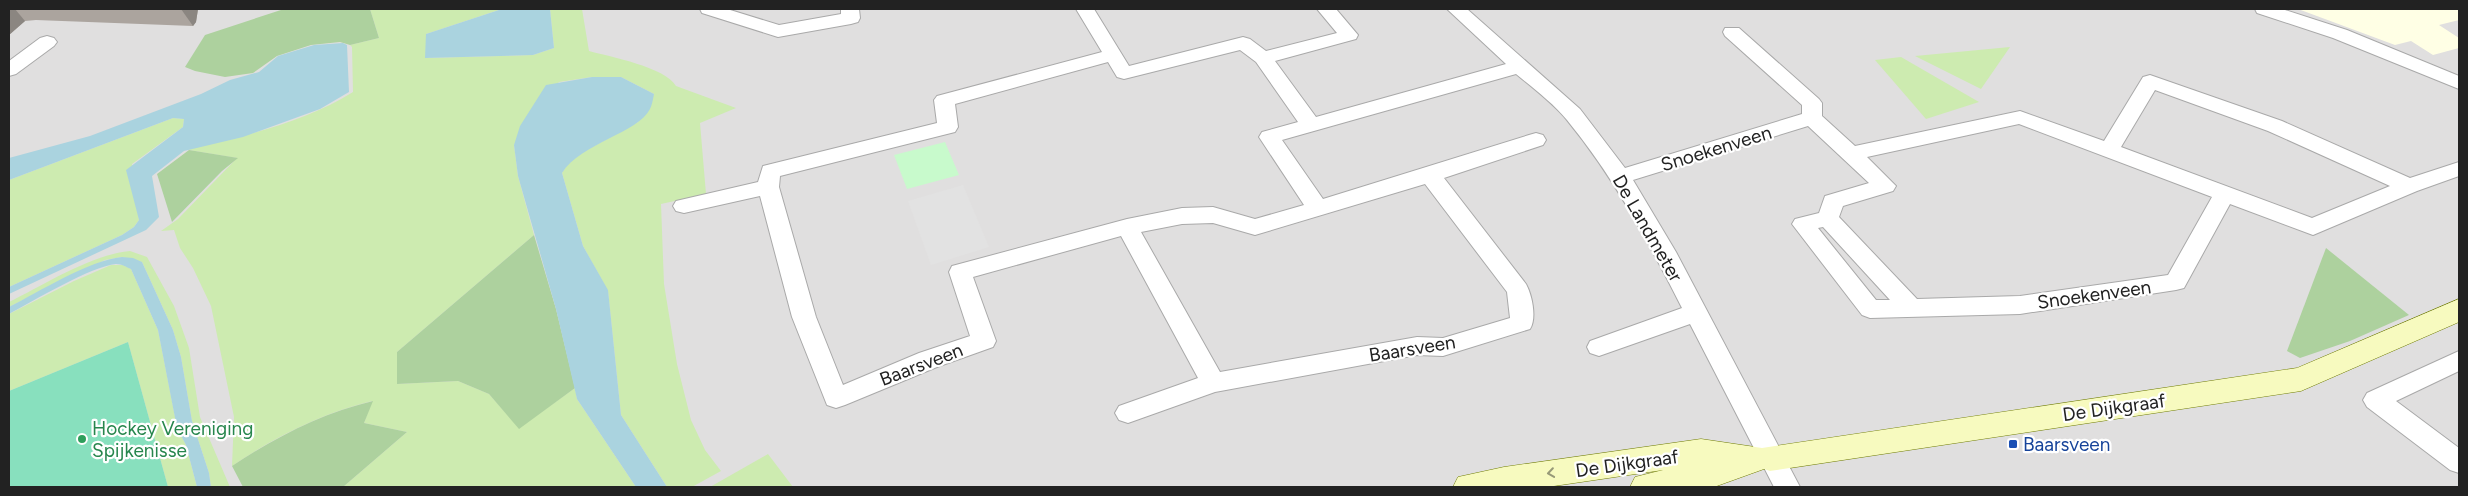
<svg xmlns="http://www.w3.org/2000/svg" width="2468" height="496" font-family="Figtree,sans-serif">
  <rect width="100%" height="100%" fill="#f2efe9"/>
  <rect fill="#e0dfdf" x="9" y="9" width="2450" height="478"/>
  <polygon fill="#ffffe5" points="2298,9 2459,9 2459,20 2439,25 2459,38 2459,48 2433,55 2411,41 2395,45"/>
  <g fill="#cdebb0">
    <path d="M370,9H502L426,34V58L533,55L554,48L550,9H582L589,51C611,57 665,67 676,86L736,108L700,123L706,194L661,204L664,284L677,364L691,420L705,450L721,471L692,487H667L621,415L608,291L583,246L562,173L568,163L585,151L638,122L654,94L621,77H592L559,82L514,145L518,176L534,235L397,352V384L458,381L489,394L519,428L575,388L577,399L636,487H343L407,432L364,423L372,401C322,413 275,437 232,466L234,417L211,306L193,268L180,248L174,230L161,231L178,219L237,158L189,150L191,148C246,136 305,122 353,92L352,47L350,45L379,38Z"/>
    <polygon points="2010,47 1981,89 1915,56"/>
    <polygon points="1901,57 1979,102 1926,119 1875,60"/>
    <polygon points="173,118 184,119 183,127 132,164 139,220 134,227 122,235 9,287 9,180"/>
    <path d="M130,251L147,257L174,306L189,348L200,417L230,487H211L209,473L192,421L181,357L173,330L142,262L122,257L105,260L9,307V302C44,285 90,255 130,251Z"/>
    <polygon points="111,265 123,265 131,269 158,330 177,427 186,445 197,487 168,487 128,342 9,391 9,314 74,281"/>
    <polygon points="768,454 793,487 710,487"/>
  </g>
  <g fill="#add19e">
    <polygon points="284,9 370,9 379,38 350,45 340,42 311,45 277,56 253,73 225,77 195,71 185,67 205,35"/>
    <polygon points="189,150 238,158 222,171 172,222 157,174"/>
    <polygon points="534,235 556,309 575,388 519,429 489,394 458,381 397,384 397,352"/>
    <polygon points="2326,248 2409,315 2350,341 2300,358 2287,351"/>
    <path d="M373,401L364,423L407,432L343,487H243L232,466C276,437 322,413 373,401Z"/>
  </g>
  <polygon fill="#c8facc" points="945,142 959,175 907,189 894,155"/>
  <polygon fill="#88e0be" points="128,342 168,487 9,487 9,391"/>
  <polygon fill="#e2e2e2" points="963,185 989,247 931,265 908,201"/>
  <g fill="#aad3df">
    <polygon points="502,9 550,9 554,48 533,55 425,58 426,34"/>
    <polygon points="343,43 347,45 349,92 320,109 243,137 184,151 152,176 159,217 146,230 9,294 9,287 122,235 134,227 139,220 126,170 183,127 184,119 173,118 9,180 9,158 90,136 201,94 230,80 259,72 278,56 314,45"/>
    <path d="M592,77H621L654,94C653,99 652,105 650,109C638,133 581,143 562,173L583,246L608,290L621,415L667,487H636L577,399L556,309L518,176L514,145L520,126L546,85Z"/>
    <path d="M122,257L133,258L142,262L173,330L181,357L192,421L209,473L211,487H197L186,445L177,428L158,330L131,269C126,267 122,264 116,264C92,266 33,301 9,314V307C39,292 89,260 122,257Z"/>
  </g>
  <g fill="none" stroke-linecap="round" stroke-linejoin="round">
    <defs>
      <g id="street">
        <polygon points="700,9 727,9 779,25 841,14 841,9 859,9 860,18 858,22 851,24 778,37 702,13"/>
        <path d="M1076,9H1094L1129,66L1243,37L1250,39L1266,51L1337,33L1317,9H1336L1358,35L1356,39L1275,61L1316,117L1506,64L1447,9H1467L1580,109L1625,168L1802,114V105L1725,36L1723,32L1725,28H1739L1819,99L1822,103V116L1855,146L2020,111L2104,141L2143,77L2150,75L2282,121L2410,178L2459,162V176L2417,191L2313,235L2230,204L2184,288L2176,290L2020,314L1870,318L1862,315L1792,224L1795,219L1819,213L1825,196L1869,183L1808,126L1633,180L1676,252L1800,487H1774L1690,324L1599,356L1590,353L1587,347L1590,341L1682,308C1649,243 1614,177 1567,120C1553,103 1533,88 1516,74L1282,140L1323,199L1529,135L1536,133L1543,135L1546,140L1543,145L1444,178L1526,284C1532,295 1537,318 1530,329L1443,356L1417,355L1215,392L1128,423L1119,420L1115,413L1119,406L1198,378L1121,236L973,277L996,341L993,347L937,367L845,405L836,408L827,405L792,317L760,196L684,213L676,211L673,206L676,201L758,182L763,166L937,123L934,100L937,96L1102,52ZM1240,50L1256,62L1298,122L1262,132L1259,137L1304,205L1255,219L1213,207L1182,208L1127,219L952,266L949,272L970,336L919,353L843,385L816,317L779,187L780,176L955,132L958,127L955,104L1108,62L1117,77L1124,79ZM2155,90L2268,131L2390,186L2312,218L2121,147ZM2019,124L2212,197L2168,275L2020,296L1917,299L1839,217L1843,206L1893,191L1896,186L1867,157ZM1425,184L1507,292L1510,318L1443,338L1417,337L1220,372L1141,232L1182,224L1213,223L1255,235ZM1823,227L1890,300H1876L1818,228Z"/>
        <polygon points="2255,9 2282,9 2347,30 2459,76 2459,89 2333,38 2257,13"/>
        <polygon points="47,36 54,38 57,42 54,46 16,74 9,76 9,61 40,38"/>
        <polygon points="2459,351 2459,371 2396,401 2459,448 2459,473 2450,470 2367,407 2363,400 2367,393"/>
      </g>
      <polygon id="secondary" points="2459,299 2459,322 2301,391 1770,471 1764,469 1714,487 1630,487 1635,477 1663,470 1547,487 1453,487 1458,477 1504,467 1701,439 1762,448 2297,368"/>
    </defs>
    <use href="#street" stroke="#a9a9a9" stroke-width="2"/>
    <use href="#secondary" stroke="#707d05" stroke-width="1"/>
    <use href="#street" fill="#fff" fill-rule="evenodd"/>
    <use href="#secondary" fill="#f7fabf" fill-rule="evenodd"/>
  </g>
  <polygon fill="#aba49e" points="9,9 198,9 196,22 193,26 36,20 25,21 9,35"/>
  <g fill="#8b8681">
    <polygon points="9,9 15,9 25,21 9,35"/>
    <polygon points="181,9 198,9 196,22 193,26"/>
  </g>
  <defs><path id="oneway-chevron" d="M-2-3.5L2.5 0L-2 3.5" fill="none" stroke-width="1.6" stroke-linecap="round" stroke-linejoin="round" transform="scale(1.25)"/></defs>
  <use stroke="#979978" href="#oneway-chevron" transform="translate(1551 473) rotate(172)"/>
  <circle fill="#2e9e5b" stroke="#fff" stroke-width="2" cx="82" cy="439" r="5"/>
  <rect fill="#1a4fb4" stroke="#fff" stroke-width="2" x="2008" y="439" width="10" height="10" rx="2.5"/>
  <g text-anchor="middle" stroke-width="4.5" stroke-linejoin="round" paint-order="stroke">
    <g font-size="19" fill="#222" stroke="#fff">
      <text transform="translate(1716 148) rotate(-17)" y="7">Snoekenveen</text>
      <text transform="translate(1648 228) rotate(60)" y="7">De Landmeter</text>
      <text transform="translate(2094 294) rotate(-8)" y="7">Snoekenveen</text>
      <text transform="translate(1412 348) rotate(-9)" y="7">Baarsveen</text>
      <text transform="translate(921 364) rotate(-21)" y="7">Baarsveen</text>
      <text transform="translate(2114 407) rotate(-8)" y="7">De Dijkgraaf</text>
      <text transform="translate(1627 463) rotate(-8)" y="7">De Dijkgraaf</text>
    </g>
    <g font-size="19" fill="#27864d" stroke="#fff" text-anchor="start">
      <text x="92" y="435">Hockey Vereniging<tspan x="92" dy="22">Spijkenisse</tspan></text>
    </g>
    <g font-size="19" fill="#164399" stroke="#fff" text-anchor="start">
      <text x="2023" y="451">Baarsveen</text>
    </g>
  </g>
  <rect width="2468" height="496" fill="none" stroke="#222222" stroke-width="20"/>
</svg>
